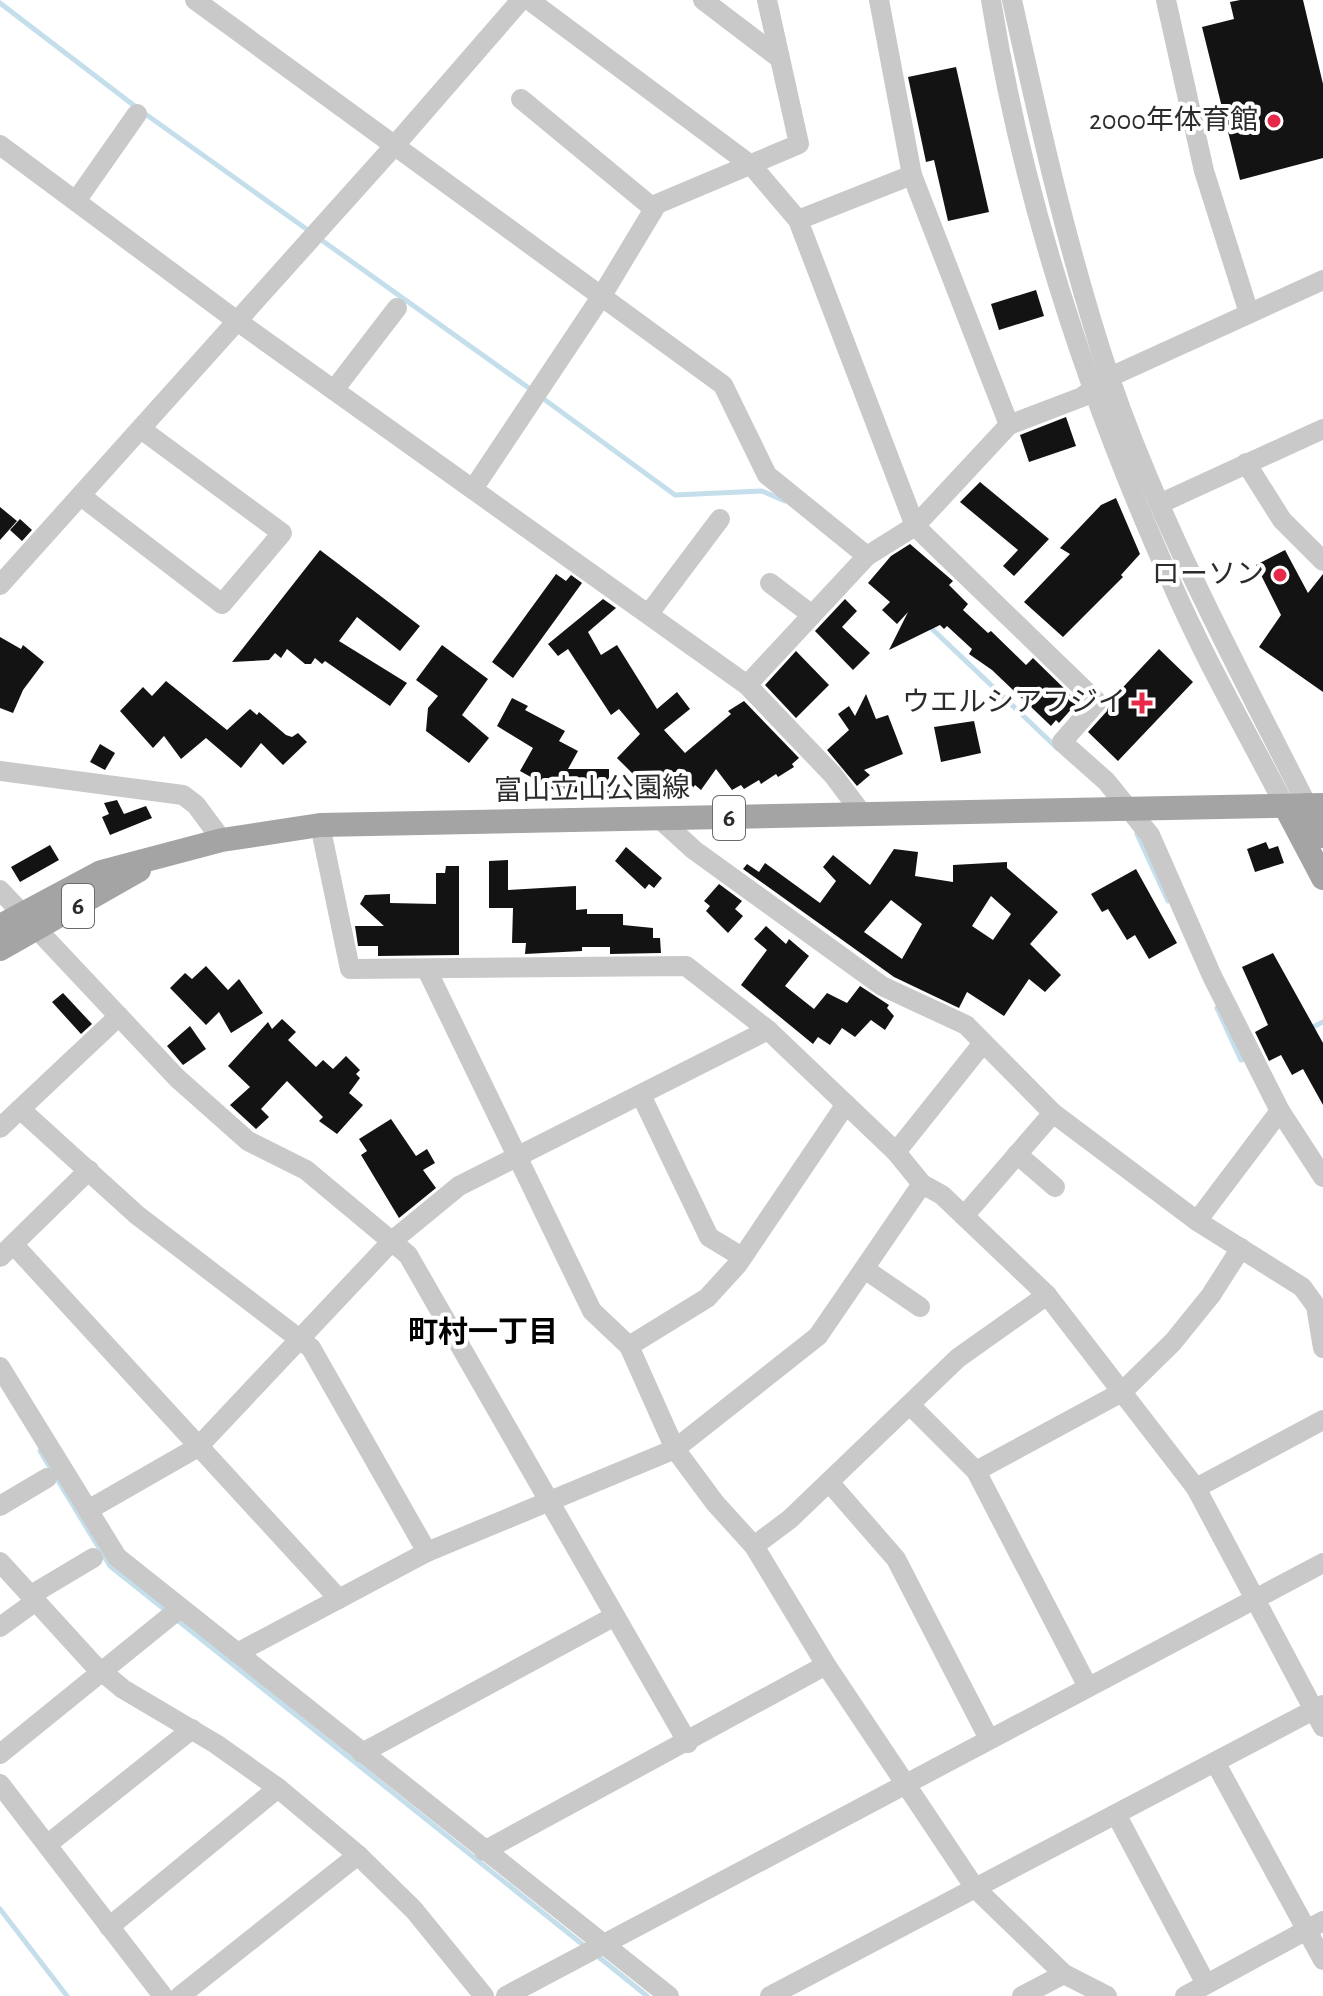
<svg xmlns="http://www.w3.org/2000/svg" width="1323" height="1996" viewBox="0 0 1323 1996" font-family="'Alegreya Sans','Noto Sans JP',sans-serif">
<rect width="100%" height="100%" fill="#fff"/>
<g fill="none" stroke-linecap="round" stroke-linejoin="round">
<g stroke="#c4dfeb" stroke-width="5">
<path d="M0 3 136 107"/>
<path d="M144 113 312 233"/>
<path d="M320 239 533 391"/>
<path d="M541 397 675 495 762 491 785 501"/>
<path d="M928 625 1057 748"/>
<path d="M1137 834 1168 901"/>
<path d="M1217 1008 1241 1060 1246 1058"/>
<path d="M1309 1029 1323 1022"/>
<path d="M40 1451 110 1566 169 1613"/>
<path d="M176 1619 587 1948"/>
<path d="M0 1909 67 1996"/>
<path d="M595 1954 647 1996"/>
</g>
</g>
<g fill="#131313" fill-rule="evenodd">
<path d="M1240 0H1303L1323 84V158L1240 180 1202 27 1234 19 1230 2Z"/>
<path d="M956 67 989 212 948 221 934 160 926 162 908 77Z"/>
<path d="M1036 290 1044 316 999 330 991 304Z"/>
<path d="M1066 417 1076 446 1029 462 1020 435Z"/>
<path d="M980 482 1049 539 1014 576 1003 566 1018 550 960 502Z"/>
<path d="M1116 498 1140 554 1121 575 1123 577 1063 637 1024 602 1070 554 1060 548 1101 505Z"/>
<path d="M0 507 17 521 0 540Z"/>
<path d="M20 519 32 530 22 541 10 530Z"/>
<path d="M910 544 953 581 949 585 968 604 963 610 988 633 991 631 1026 665 1033 658 1074 698 1071 700 1076 704 1059 723 1056 720 1051 726 992 670 969 654 972 649 947 626 944 629 940 625 889 650 908 612 897 624 882 610 890 602 868 583 891 556Z"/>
<path d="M320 550 420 626 400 651 357 617 339 641 407 683 390 706 325 661 322 664 315 658 311 664H305L287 649 281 658 275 653 269 660 232 662Z"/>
<path d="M1285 550 1308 593 1323 574V692L1259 647 1281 615 1256 565Z"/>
<path d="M556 574 566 581 571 575 582 583 513 678 492 662Z"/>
<path d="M603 599 616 608 588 632 601 655 617 645 657 709 677 692 690 709 664 730 685 753 731 714 728 711 744 701 799 758 792 764 794 767 778 777 776 774 761 784 759 780 744 789 741 785 732 790 716 769 701 790 695 785 692 789 674 778 659 794 655 790 652 793 617 758 640 734 619 709 611 715 568 649 558 656 548 644Z"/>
<path d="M845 599 857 611 842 627 870 653 853 670 815 631Z"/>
<path d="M0 637 21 649 23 645 44 662 23 690 13 713 0 708Z"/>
<path d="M442 645 488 679 462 715 489 738 469 763 426 731 428 708 438 696 416 680Z"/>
<path d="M1159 649 1193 682 1118 761 1088 732 1107 711 1110 701Z"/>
<path d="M796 651 829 685 796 718 765 685Z"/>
<path d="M166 681 227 730 250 709 257 715 259 712 286 735 292 737 298 733 307 742 283 765 261 743 241 768 206 738 181 759 164 736 153 748 120 711 143 687 152 696Z"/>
<path d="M866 694 876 719 888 715 903 754 864 770 870 775 857 786 827 750 849 730 838 714 849 706 855 716Z"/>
<path d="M512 698 528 706 525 710 565 731 559 741 578 751 568 769H609V793L558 792 520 771 533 748 497 726Z"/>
<path d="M974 721 981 753 941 762 934 727Z"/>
<path d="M100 744 115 753 105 770 90 762Z"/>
<path d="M117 800 124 814 146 806 152 818 110 835 102 817 109 814 104 803Z"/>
<path d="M1266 842 1269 849 1278 846 1284 863 1255 872 1247 849Z"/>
<path d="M50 845 59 860 20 882 11 867Z"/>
<path d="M626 847 662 878 654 888 649 884 645 889 615 861Z"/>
<path d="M894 849 918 852 915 876 953 882V865L1007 862V868L1058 912 1030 944 1061 975 1045 992 1029 979 1004 1016 967 992 959 1008 894 977 743 869 747 864 759 872 765 863 820 903 836 881 823 867 833 855 870 885ZM991 896 1011 914 993 940 972 926ZM891 900 922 924 902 959 864 932Z"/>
<path d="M508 860V890L576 886V910L587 909V914H623V925L653 928V938H660L661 953 610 954V947H582V951L525 954 526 943H512L513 908H489V861Z"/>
<path d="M446 866H459V955L378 956V946H358L355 926H384L360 904 365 895 390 894V903L436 904V873H445Z"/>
<path d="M1136 869 1177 943 1149 959 1135 935 1127 940 1108 909 1102 912 1091 894Z"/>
<path d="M719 884 742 901 735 909 743 916 728 933 706 911 710 906 704 901Z"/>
<path d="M766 926 786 944 789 939 809 956 785 986 814 1009 827 993 847 1003 860 986 889 1005 887 1008 894 1016 885 1030 871 1020 855 1037 842 1028 830 1045 818 1037 813 1044 741 985 767 950 754 939Z"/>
<path d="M1273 953 1323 1043V1105L1303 1069 1292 1075 1281 1055 1269 1061 1255 1032 1268 1025 1242 967Z"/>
<path d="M206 966 228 990 239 979 263 1013 231 1033 219 1012 206 1025 170 988 185 973 192 979Z"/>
<path d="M63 993 92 1024 81 1034 52 1002Z"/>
<path d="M282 1019 296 1032 288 1040 316 1067 323 1060 333 1069 346 1056 360 1070 356 1074 360 1078 349 1093 363 1105 337 1134 319 1121 323 1117 287 1081 261 1109 269 1117 256 1129 230 1105 250 1087 228 1066 268 1022 272 1029Z"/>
<path d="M190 1026 206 1049 183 1065 167 1046Z"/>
<path d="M391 1119 416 1156 427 1149 435 1163 423 1170 436 1188 399 1218 361 1155 367 1151 359 1139Z"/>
</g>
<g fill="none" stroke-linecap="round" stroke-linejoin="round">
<g stroke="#c9c9c9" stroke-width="20">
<path d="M195 0 723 385 767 475 867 556"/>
<path d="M529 0 752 166 798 220 915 526 1097 702 1062 742 1106 781 1150 835 1212 976 1280 1111 1323 1177"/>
<path d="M703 0 778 57"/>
<path d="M879 0 912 175 1009 425"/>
<path d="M991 0C1023 200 1089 399 1172 584 1205 660 1247 732 1285 806"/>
<path d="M1012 0C1040 127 1068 252 1109 376 1160 525 1236 664 1307 805"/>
<path d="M1166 0 1204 171 1249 313"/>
<path d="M521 99 653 208"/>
<path d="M0 145 237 321 747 685 833 775 863 815"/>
<path d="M76 201 137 114"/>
<path d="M798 220 912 175"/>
<path d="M334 390 397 308"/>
<path d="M1246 463 1282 520 1323 561"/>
<path d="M473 489 601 297 657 204 799 144 767 0"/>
<path d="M81 496 222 604 282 533 141 429"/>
<path d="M1159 504 1323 429"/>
<path d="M770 583 812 615"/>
<path d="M0 585 396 144 521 0"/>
<path d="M650 612 720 519"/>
<path d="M747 685 867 556 915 526 1009 425 1082 397 1110 377 1323 280"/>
<path d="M0 771 183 795 196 805 222 840"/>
<path d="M661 820 694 850 882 986 966 1025 1053 1113 1197 1221 1302 1287 1316 1306 1323 1348"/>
<path d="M320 825 350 969 686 966 768 1030 896 1152 922 1184 942 1195 1047 1295 1196 1488 1323 1727"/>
<path d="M0 890 177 1078 248 1141 306 1170 408 1255 688 1743"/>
<path d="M427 970 592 1311 629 1346 675 1449 715 1503 754 1546 826 1665 975 1888 1064 1974 1107 1996"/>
<path d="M641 1095 709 1237 742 1257"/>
<path d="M20 1109 137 1215 311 1348 427 1552"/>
<path d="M0 1128 119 1016"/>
<path d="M896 1152 983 1043"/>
<path d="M1017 1154 1055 1187"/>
<path d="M964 1216 1053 1113"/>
<path d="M1197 1221 1280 1111"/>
<path d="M14 1245 339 1599"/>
<path d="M0 1257 89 1170"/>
<path d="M866 1270 920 1307"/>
<path d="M629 1346 707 1298 738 1264 846 1104"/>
<path d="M0 1367 117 1557 669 1996"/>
<path d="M910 1405 976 1471 1088 1687"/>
<path d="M976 1471 1122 1392 1173 1342 1211 1295 1241 1248"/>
<path d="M829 1482 896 1559 989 1739"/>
<path d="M1196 1488 1323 1420"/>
<path d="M0 1506 47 1478"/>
<path d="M88 1510 198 1447 392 1241 459 1186 768 1030"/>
<path d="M754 1546 790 1519 958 1358 1047 1295"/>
<path d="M0 1562 94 1665 123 1689 216 1744 278 1788 358 1855 414 1910 484 1996"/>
<path d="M31 1595 93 1558"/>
<path d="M0 1627 36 1601"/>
<path d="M237 1653 427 1552 675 1449 818 1336 922 1184"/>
<path d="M362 1753 615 1616"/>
<path d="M0 1754 179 1609"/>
<path d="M1215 1762 1323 1960"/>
<path d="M0 1784 163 1996"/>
<path d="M1116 1814 1206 1984"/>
<path d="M48 1844 192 1729"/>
<path d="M484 1851 826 1665"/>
<path d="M109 1927 278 1788"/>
<path d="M180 1996 358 1855"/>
<path d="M506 1996 1323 1563"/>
<path d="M770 1996 1323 1705"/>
<path d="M1022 1996 1064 1974"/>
<path d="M1185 1996 1323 1921"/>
</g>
<g stroke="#a4a4a4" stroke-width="24">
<path d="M1307 805 1323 836"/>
<path d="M1285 806 1323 878"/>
<path d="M0 926 101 872 222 840 320 825 1323 805"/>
<path d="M0 949 139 870"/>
</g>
</g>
<g fill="#e72a49" stroke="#fff" stroke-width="3">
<circle cx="1274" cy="121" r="8"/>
<circle cx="1280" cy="575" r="8"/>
<path d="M1138 691h8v8h8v8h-8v8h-8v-8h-8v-8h8z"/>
</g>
<g text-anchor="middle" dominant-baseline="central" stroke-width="8" stroke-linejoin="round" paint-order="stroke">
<g fill="#fff" stroke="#6b6b6b" stroke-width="2">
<rect x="713" y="796" width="32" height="44" rx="6"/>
<rect x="62" y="884" width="32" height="44" rx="6"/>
</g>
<g font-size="26" font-weight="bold" fill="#2c2c2c">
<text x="729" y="818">6</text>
<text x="78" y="906">6</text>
</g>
<g font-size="28" fill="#2c2c2c" stroke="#fff" text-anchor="end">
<text x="1258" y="121">2000年体育館</text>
<text x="1264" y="575">ローソン</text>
<text x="1126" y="703">ウエルシアフジイ</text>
</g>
<g font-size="28" fill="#2c2c2c" stroke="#fff">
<text transform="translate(592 790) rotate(-1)">富山立山公園線</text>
</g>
<g font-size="30" font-weight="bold" fill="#000" stroke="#fff">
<text x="483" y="1333">町村一丁目</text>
</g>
</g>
</svg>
